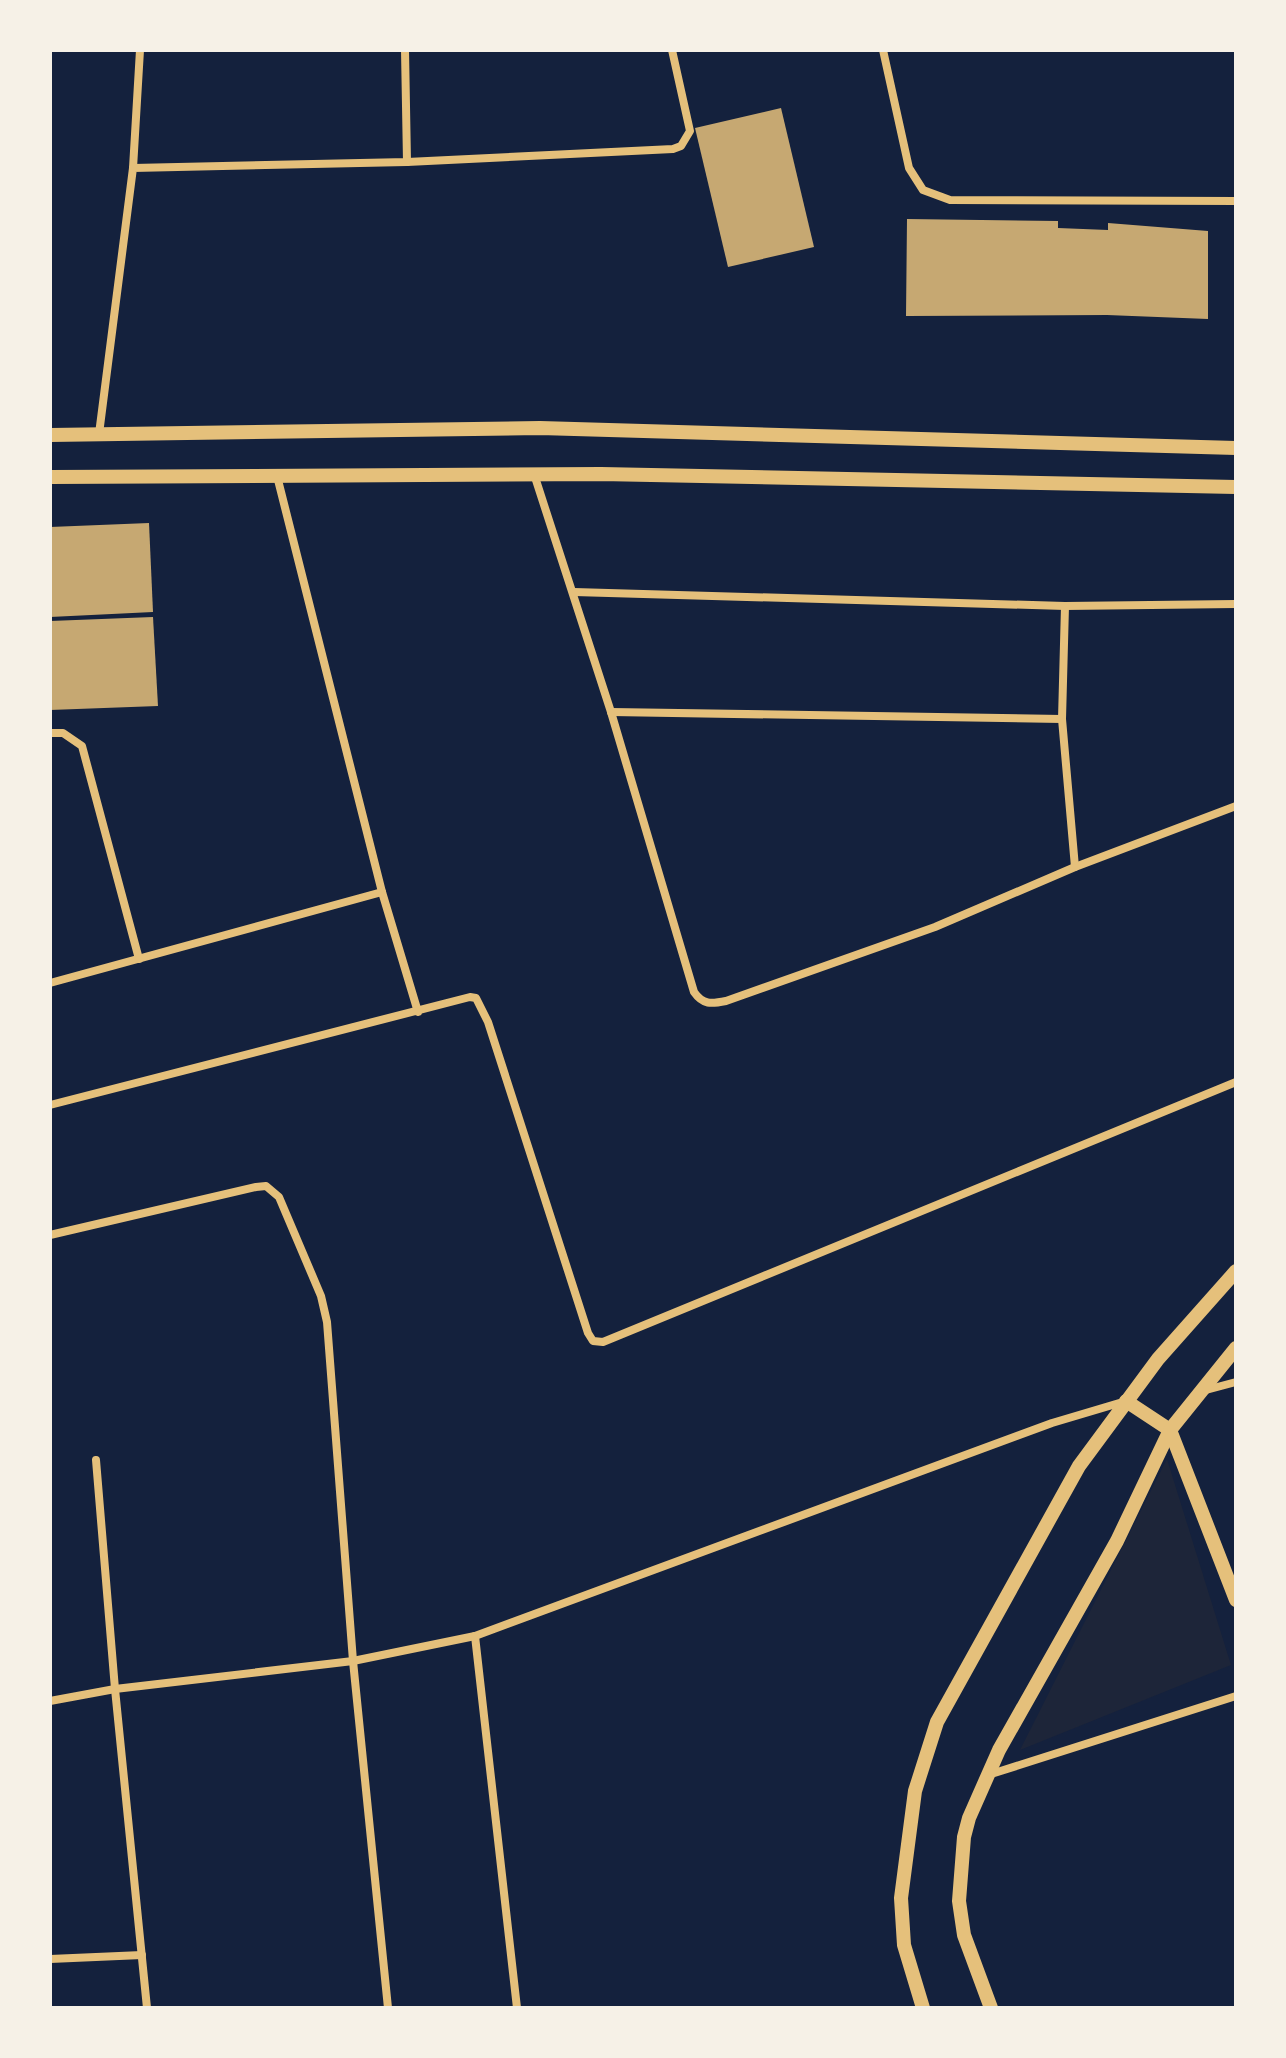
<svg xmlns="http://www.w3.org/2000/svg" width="1286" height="2058" viewBox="0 0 1286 2058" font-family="Lato,sans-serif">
<rect width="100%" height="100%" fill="#14213d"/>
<path fill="#1d2539" d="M1167 1459 1231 1665 1020 1750Z"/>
<g fill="#c6a872">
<path d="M781 108 814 247 728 267 695 128Z"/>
<path d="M907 219 1058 221V228L1108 230V223L1208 231V319L1107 315 906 316Z"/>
<path d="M149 523 153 612 50 617V527Z"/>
<path d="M153 617 158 706 50 710V621Z"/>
</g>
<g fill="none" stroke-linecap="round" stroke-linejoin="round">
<g stroke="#e5c07b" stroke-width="8">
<path d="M405 50 407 162"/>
<path d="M883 50 909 168 923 190 950 200 1236 201"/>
<path d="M133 168 140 50"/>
<path d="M99 434 133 168 407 162 673 149 681 146 690 131 672 50"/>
<path d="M534 474 611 712 694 992C703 1005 711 1004 726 1001L935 927 1075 867 1236 806"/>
<path d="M277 476 382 892 418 1012"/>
<path d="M574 592 1065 606 1236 604"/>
<path d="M1065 606 1062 719 1075 867"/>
<path d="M611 712 1062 719"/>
<path d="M50 733H63L82 746 139 959"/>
<path d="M50 983 382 892"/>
<path d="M50 1105 470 997 476 998 488 1022 588 1333 593 1341 603 1342 1236 1082"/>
<path d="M50 1235 256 1187 266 1186 279 1197 321 1296 327 1322 353 1661 388 2008"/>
<path d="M1206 1390 1236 1382"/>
<path d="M96 1460 115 1689 147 2008"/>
<path d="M475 1636 517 2008"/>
<path d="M50 1701 115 1689 353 1661 475 1636 1052 1423 1126 1401"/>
<path d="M988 1775 1236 1696"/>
<path d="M50 1959 142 1955"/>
</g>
<g stroke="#e5c07b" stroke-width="14">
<path d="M50 435 540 428 1236 448"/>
<path d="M50 477 601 474 1236 487"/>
<path d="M1126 1401 1170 1430 1236 1600"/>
<path d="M923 2008 904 1945 901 1898 915 1791 937 1722 1079 1466 1158 1359 1236 1271"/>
<path d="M991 2008 964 1935 959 1901 964 1837 969 1818 999 1750 1117 1541 1170 1430 1236 1348"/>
</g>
</g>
<rect width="1286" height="2058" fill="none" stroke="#f6f1e7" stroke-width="104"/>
</svg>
